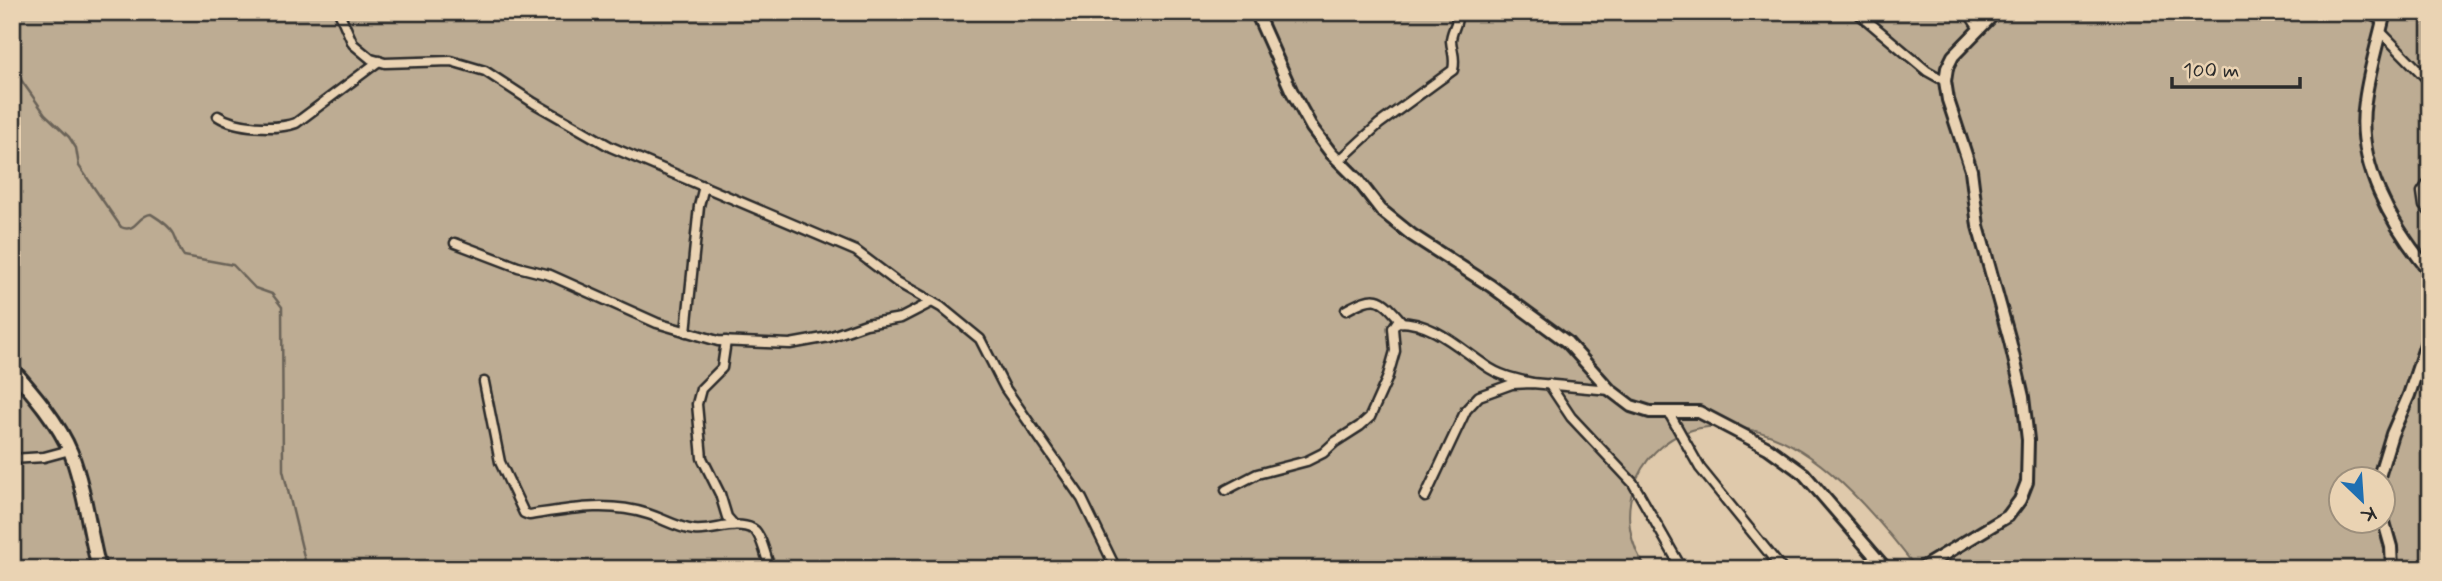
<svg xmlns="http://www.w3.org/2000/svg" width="2442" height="581" viewBox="0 0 2442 581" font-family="Mynerve,sans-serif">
<rect width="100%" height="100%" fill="#dfc9ab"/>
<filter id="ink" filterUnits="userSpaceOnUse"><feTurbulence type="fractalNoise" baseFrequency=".0143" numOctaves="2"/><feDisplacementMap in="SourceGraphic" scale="14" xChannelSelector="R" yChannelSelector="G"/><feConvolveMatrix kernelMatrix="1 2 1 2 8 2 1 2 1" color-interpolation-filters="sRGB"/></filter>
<g filter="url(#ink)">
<path fill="#bdac93" stroke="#746c5f" stroke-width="2" fill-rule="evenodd" d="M12 12H2430V569H1917C1881 522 1828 457 1772 436 1747 427 1718 423 1692 430 1633 447 1610 520 1647 569H12ZM2340 480H2382V522H2340Z"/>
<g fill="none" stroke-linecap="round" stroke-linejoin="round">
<path stroke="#6b6358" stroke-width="2.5" d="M12 67 45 114 69 137 76 148 79 166 121 227C135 234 138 215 151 214 159 219 169 225 174 234 178 242 178 249 184 256L233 265 255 288 272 294 282 307 283 470 307 569"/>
<defs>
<g id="minor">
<path d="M339 12 353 44 371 59 385 63 451 61 485 71 534 103 611 147 856 251 897 282 941 307 980 339 1005 388 1082 499 1116 569"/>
<path d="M1857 12 1927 71 1945 81"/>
<path d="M1968 12 1979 29"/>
<path d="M2365 12 2383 21"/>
<path d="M2381 32 2430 82"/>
<path d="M218 116C236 128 276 130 296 123L379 61"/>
<path d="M1339 161 1379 124 1453 70C1456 58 1452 52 1451 41 1451 30 1459 24 1457 12"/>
<path d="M2430 180 2422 192 2424 206 2430 212"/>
<path d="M455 243 518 267 550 275 657 323 718 341 790 344 829 337 866 324 901 318 932 302"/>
<path d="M1346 310C1376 294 1379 295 1402 322"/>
<path d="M686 332 699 206 704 186"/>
<path d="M726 341 722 368 701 389 697 404 702 458 720 494 727 517 734 525"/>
<path d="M484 382 500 462 524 513 529 515C569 509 608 501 648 514 664 519 677 528 694 530 714 532 734 520 753 529 761 533 767 560 770 569"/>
<path d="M1549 384 1571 417 1633 483 1682 569"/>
<path d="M1669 413 1700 468 1782 569"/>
<path d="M12 459 44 457 70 450"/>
<path d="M1226 490 1257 474 1307 461 1323 453 1335 442 1360 426 1370 417 1387 379 1395 351 1393 328 1397 322C1432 321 1459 348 1486 366 1500 376 1516 379 1532 383"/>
<path d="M1425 497 1466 410 1479 396 1512 384 1532 383 1610 390"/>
<path d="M12 549 16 569"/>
</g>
<g id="tertiary">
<path d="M1256 12 1291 90 1312 128 1331 153 1357 179 1381 210 1412 235 1491 286 1567 342 1610 390 1631 406 1650 412H1699L1768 448 1804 474 1886 569"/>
<path d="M2385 12C2378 42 2369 71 2365 101 2355 163 2392 226 2430 272"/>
<path d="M2378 480 2392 434 2409 395 2430 332"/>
<path d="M2382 515 2391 547 2392 569"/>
<path d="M1920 569 2008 516 2020 500 2027 482 2028 440 2023 397 2010 341 1978 226 1971 170 1948 100 1945 81 1947 68 1953 56 1990 18 1991 12"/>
</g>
<path id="secondary" d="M12 369C33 393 59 423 71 453 85 490 89 530 99 569"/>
</defs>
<use href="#minor" stroke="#2b2b2b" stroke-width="13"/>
<use href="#tertiary" stroke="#2b2b2b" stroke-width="16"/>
<use href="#secondary" stroke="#2b2b2b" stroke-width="18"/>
<use href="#minor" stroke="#ead3b3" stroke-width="8"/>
<use href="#tertiary" stroke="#ead3b3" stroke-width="10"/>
<use href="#secondary" stroke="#ead3b3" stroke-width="12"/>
</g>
</g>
<rect width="2442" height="581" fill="none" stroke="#ead3b3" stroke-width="42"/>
<rect x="21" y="21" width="2400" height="539" fill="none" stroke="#2b2b2b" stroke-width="2.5" filter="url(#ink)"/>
<g transform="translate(2362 500) rotate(155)"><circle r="33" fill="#ead3b3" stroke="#9e907d" stroke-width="2"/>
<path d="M0-5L12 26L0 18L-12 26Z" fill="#1f6fb2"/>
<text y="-10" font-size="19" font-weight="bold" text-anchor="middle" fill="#2b2b2b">K</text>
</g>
<path d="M2172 77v10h128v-10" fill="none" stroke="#2b2b2b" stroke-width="3.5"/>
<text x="2183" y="77" font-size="21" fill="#2b2b2b" stroke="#ead3b3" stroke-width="5" paint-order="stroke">100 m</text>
</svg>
